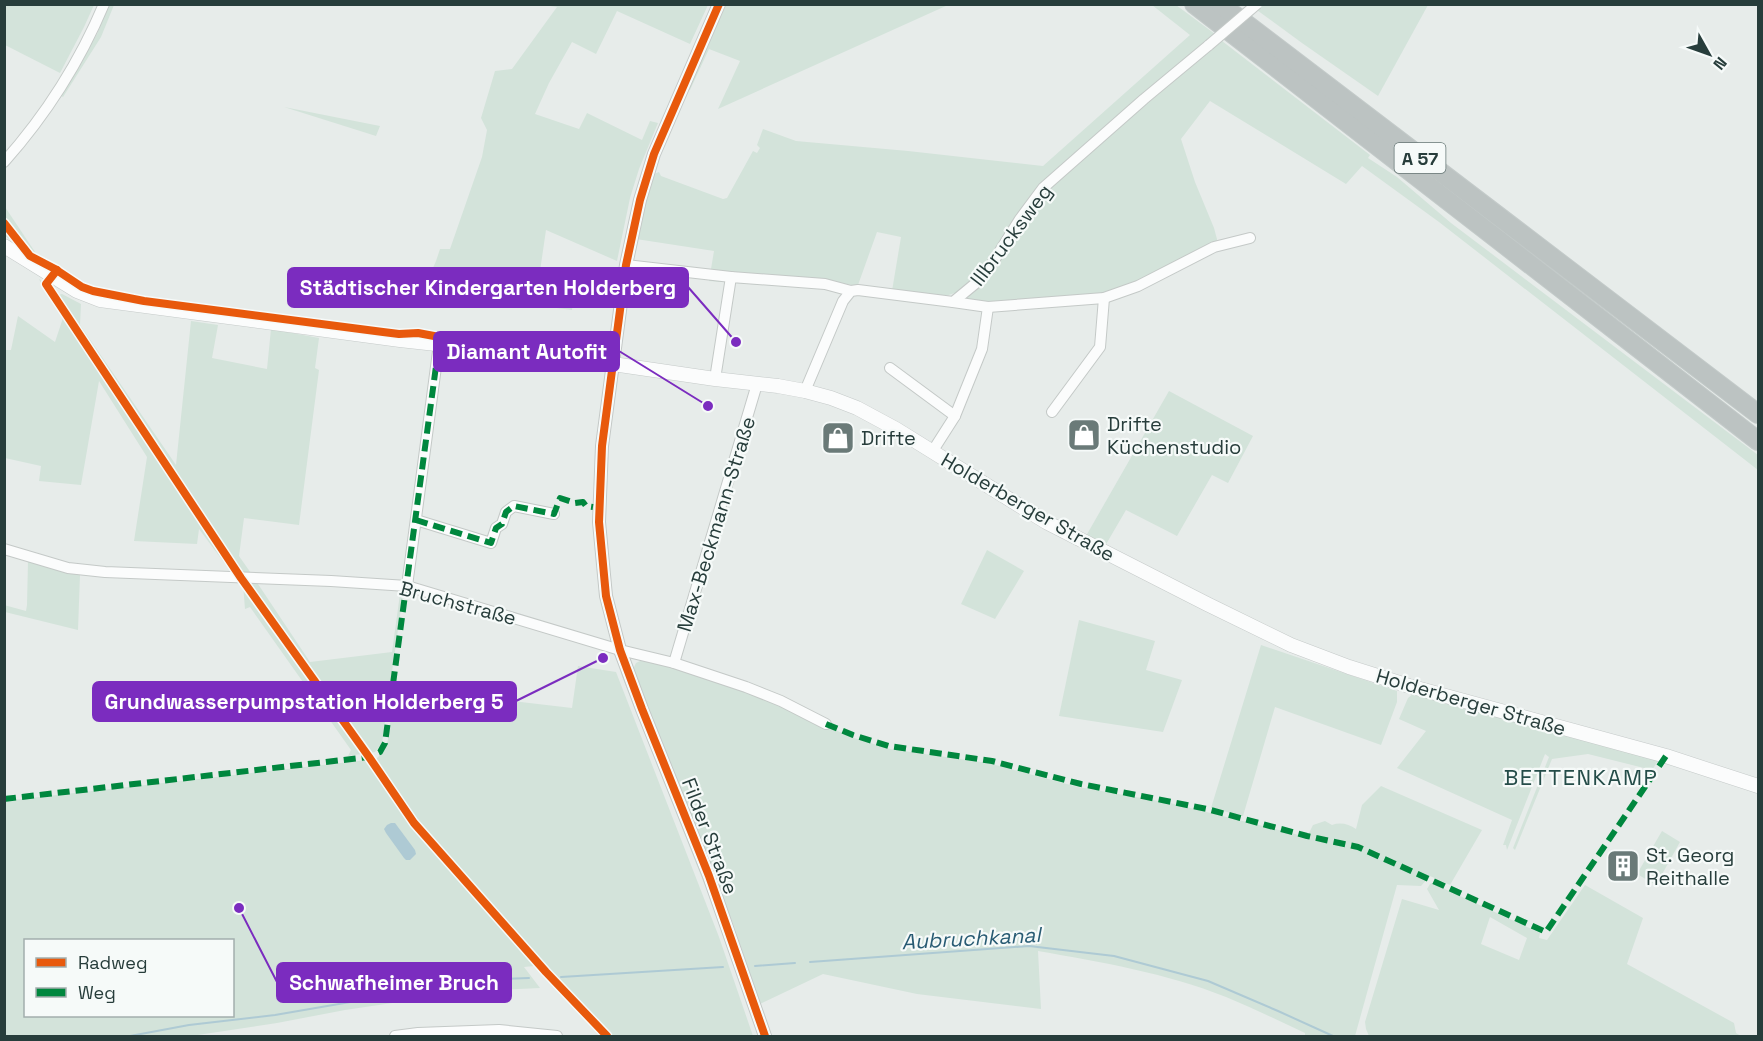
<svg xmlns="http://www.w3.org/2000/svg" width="1763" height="1041" viewBox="0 0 1763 1041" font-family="'Space Grotesk',sans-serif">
<rect width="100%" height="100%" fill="#e7ecea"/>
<g fill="#d3e3da" fill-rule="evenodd">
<path d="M4 5 5 4 94 5 84 27 60 73 5 45Z"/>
<path d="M109 5H114L101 37 63 97 59 95 97 34Z"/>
<path d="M543 5H708L690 44 617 11 596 54 572 42 549 83 535 114 579 129 587 113 642 140 650 121 658 123 639 169 630 198 617 261 546 230 539 278 575 285 572 310 423 291 436 261 440 249H450L482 157 487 130 481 118 495 71 512 69 557 7Z"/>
<path d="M725 5H948L718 109 740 61 709 49 690 90 687 89Z"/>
<path d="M1152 5H1176L1215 34 1050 176 990 261 963 290 946 296 892 291 901 237 877 232 858 285 856 286 847 284 810 281 808 288 709 281 714 251 636 239 643 202 654 174 659 172 661 176 723 199 727 198 753 151 757 153 760 148 757 145 763 129 796 141 908 151 1043 166 1190 35Z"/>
<path d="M1250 5H1428L1378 96 1302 43Z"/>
<path d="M1222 41 1370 155 1368 158 1397 177 1451 223 1758 455V470L1439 222 1362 166 1346 184 1210 101 1181 139 1195 182 1214 228 1218 243 1137 283 1103 295 985 303 966 299 989 274 1028 212 1055 181Z"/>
<path d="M284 107 380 126 376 136Z"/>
<path d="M4 207H5L39 258 5 236Z"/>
<path d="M39 279 45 283 43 286 52 297 55 296 50 289 51 287 58 295 62 294 81 304 80 325 176 465 191 321 218 325 212 358 267 369 271 329 319 338 315 368 319 370 299 525 244 518 239 556 253 576 232 573 199 529 197 544 134 541 147 457 99 381 81 485 39 481 41 466 5 458 4 350H11L18 316 55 342 63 318 42 285Z"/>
<path d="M1169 391 1253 436 1228 483 1212 475 1177 536 1126 510 1105 546 1086 536Z"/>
<path d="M987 550 1024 571 995 619 961 604Z"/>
<path d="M28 561 69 573 80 575 78 630 5 612 4 605 26 611 27 605Z"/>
<path d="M243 584H258L310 662 392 652 400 594H403L382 743 375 752 348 756 351 750 250 607 245 609Z"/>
<path d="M1079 620 1155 641 1146 670 1182 680 1163 732 1059 716Z"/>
<path d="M1261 645 1397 691V702L1381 745 1275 707 1243 816 1211 808Z"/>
<path d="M642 660H647L738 688 854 738 890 749 988 763 1078 787 1170 803 1307 837 1313 825 1325 821 1332 825C1340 822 1349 824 1356 829L1362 805 1381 786 1482 830 1450 885 1430 876 1421 886 1397 885 1355 1036H1305V1033C1279 1021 1253 1008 1226 997 1166 973 1101 962 1038 951L1041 1009 917 994 823 974 760 1004 734 926 633 669 636 663Z"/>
<path d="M619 664 716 909 730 949 728 950 713 906 622 676Z"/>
<path d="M578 666 616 672 719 937 753 1036H601L564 995 534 966 524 967 540 988 477 991 426 998 345 1010 277 1023 191 1036H5L4 801 376 759 385 750 388 739 395 687 572 708ZM26 940H232V1016H26Z"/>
<path d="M1414 693 1654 758 1658 761 1652 770 1588 754 1552 759 1515 850 1513 848 1549 757 1545 754 1507 850 1506 845H1503L1512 820 1397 768 1426 731 1399 719 1408 698Z"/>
<path d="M1662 831 1680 842 1656 885 1637 874Z"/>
<path d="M1432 883 1540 933 1539 938 1547 940 1585 885 1643 918 1627 964 1734 1023 1736 1033 1741 1036H1369L1366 1029 1365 1022 1402 899 1439 910 1427 889 1430 884ZM1490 917 1527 938 1519 960 1481 944Z"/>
</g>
<path fill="#aecad4" d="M391 823H395L415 850 416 854 410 860H406L404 858 386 833 384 829 387 825Z"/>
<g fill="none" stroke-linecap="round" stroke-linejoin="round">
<g stroke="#aecad4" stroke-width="2">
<path d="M810 962 1029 946 1114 956 1208 981 1278 1011 1333 1036"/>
<path d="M755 966 795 963"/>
<path d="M561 977 723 967"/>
<path d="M130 1036 189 1025 275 1015 478 980 529 978"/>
</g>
<defs>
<g id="minor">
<path d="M4 162C45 116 80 61 104 4"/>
<path d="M626 265 731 277"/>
<path d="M953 302 988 307 1104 298 1138 286 1214 247 1250 238"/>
<path d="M890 368 955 416"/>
<path d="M715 379 731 277 825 284 851 291"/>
<path d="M805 391 843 301 851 291 858 290 953 302 976 283 988 270 1020 219 1043 188 1144 99 1209 45"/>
<path d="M1052 412 1100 347 1104 298"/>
<path d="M932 452 955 416 982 349 988 307"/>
<path d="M416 520 491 543 496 528 502 524 506 512 514 506 554 514"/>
<path d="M4 549 68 568 105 572 331 581 407 586 620 650 674 663 746 687 781 701 826 724"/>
<path d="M407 586 439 344"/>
<path d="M674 663 757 384"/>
<path d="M395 1036 418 1033 499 1030 557 1036"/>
</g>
<path id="tertiary" d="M719 4 654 154 640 200 626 265 602 446 599 522 606 596 620 650 642 709 709 876 765 1036"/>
<path id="secondary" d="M4 246 77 291 100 300 400 340 606 363 715 379 778 386 805 391 831 398 857 408 896 429 1046 522 1207 604 1291 645 1349 667 1409 686 1666 756 1758 786"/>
<g id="motorway">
<path d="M1194 4 1758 441"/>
<path d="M1220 4 1758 414"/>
</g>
</defs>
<use href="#minor" stroke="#c4c9c7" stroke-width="12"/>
<use href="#tertiary" stroke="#c4c9c7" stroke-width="14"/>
<use href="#secondary" stroke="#c5cac9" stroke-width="15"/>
<use href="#motorway" stroke="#c3cac9" stroke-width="20"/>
<use href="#minor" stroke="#fbfcfc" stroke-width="10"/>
<use href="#tertiary" stroke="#fbfcfc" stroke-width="12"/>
<use href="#secondary" stroke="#fbfcfc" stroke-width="14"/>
<use href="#motorway" stroke="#bcc3c2" stroke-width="18"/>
<defs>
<path id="minor-bridge" d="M1209 45 1257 4"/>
</defs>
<use href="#minor-bridge" stroke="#c4c9c7" stroke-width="12" stroke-linecap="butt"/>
<use href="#minor-bridge" stroke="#fbfcfc" stroke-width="10"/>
<g stroke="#00873e" stroke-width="6" stroke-dasharray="12 6" stroke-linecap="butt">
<path d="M416 520 491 543 496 528 502 524 506 512 514 506 554 514 560 498 575 503 583 502 586 506 593 507"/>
<path d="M826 724 853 735 889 746 992 761 1081 784 1207 809 1307 836 1358 847 1546 932 1666 756"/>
<path d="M4 799 369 757 380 752 385 743 439 344"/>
</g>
<defs>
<g id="cycleway">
<path d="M719 4 654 154 640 200 626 265 602 446 599 522 606 596 620 650 642 709 709 876 765 1036"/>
<path d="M4 223 30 256 55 269 82 287 93 291 144 301 383 332 399 334 418 333 450 339 501 345 525 343 584 355 607 357"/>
<path d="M57 270 46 284 241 578 369 757 414 823 546 972 607 1036"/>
</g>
</defs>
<use href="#cycleway" stroke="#f6faf9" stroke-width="11"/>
<use href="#cycleway" stroke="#e8590c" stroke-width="8"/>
</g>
<defs>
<symbol id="shop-square" viewBox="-11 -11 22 22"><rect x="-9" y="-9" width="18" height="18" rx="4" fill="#6a7a78" stroke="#f6faf9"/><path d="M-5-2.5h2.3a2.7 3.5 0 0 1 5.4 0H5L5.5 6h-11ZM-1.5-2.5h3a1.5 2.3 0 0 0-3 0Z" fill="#fff"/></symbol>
<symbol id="building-square" viewBox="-11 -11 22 22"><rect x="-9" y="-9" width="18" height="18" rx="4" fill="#6a7a78" stroke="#f6faf9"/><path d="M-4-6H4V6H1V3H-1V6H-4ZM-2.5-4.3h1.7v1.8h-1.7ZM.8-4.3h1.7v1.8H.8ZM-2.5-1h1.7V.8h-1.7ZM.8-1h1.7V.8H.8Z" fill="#fff"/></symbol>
</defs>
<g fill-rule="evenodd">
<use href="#shop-square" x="1065" y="416" width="38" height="38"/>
<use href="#shop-square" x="819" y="419" width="38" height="38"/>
<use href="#building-square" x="1604" y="847" width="38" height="38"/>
</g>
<g text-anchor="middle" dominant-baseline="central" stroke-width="4.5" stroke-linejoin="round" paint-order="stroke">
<rect fill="#f6faf9" stroke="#657674" stroke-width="1.5" x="1394.5" y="143" width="51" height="30" rx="4.5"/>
<g font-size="18" font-weight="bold" fill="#273d3b">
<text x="1420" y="158">A 57</text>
</g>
<g font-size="20" fill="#273d3b" stroke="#f6faf9">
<text transform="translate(1011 235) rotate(-53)">Illbrucksweg</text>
<text transform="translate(1028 507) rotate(30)">Holderberger Straße</text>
<text transform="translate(716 524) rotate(-73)">Max-Beckmann-Straße</text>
<text transform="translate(458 603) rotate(15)">Bruchstraße</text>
<text transform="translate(1471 702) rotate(16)">Holderberger Straße</text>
<text transform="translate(710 836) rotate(69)">Filder Straße</text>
</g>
<g font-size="20" fill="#273d3b" stroke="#f6faf9" text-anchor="start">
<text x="1107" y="424">Drifte<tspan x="1107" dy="23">Küchenstudio</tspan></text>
<text x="861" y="438">Drifte</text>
<text x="1646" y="855">St. Georg<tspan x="1646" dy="23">Reithalle</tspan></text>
</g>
<g font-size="21" font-style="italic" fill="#285b73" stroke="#f6faf9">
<text transform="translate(971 938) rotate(-3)">Aubruchkanal</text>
</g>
<g font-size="22" letter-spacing="1.5" fill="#254d49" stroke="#f6faf9">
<text x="1581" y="777">BETTENKAMP</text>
</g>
</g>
<path fill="none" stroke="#7b2cbf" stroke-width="2" d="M736 342L688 287M708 406L619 351M603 658L516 701M239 908L277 982"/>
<g fill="#7b2cbf" stroke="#f6faf9" stroke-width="2">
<circle cx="736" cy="342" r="6"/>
<circle cx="708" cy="406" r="6"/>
<circle cx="603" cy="658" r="6"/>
<circle cx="239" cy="908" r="6"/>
</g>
<g fill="#7b2cbf" stroke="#7b2cbf" stroke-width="2">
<rect x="288" y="268" width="400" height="39" rx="6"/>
<rect x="434" y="332" width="185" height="39" rx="6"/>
<rect x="93" y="682" width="423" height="39" rx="6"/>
<rect x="277" y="963" width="234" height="39" rx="6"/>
</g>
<g font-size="21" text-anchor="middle" font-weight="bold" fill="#fff">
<text x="488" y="295">Städtischer Kindergarten Holderberg</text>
<text x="527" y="359">Diamant Autofit</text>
<text x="304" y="709">Grundwasserpumpstation Holderberg 5</text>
<text x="394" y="990">Schwafheimer Bruch</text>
</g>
<rect width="1763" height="1041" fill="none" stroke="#273d3b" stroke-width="12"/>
<rect x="24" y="939" width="210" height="78" fill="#f6faf9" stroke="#a3aead" stroke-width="1.5"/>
<rect x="36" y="958" width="30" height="9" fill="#e8590c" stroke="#a3aead" stroke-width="1.5"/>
<text x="78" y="969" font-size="18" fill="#273d3b">Radweg</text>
<rect x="36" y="988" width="30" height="9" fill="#00873e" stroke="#a3aead" stroke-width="1.5"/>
<text x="78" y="999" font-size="18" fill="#273d3b">Weg</text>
<g transform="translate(1709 54) rotate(130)" stroke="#f6faf9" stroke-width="4.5" paint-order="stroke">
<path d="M0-4.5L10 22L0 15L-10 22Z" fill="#273d3b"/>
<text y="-9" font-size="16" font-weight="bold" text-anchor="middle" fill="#273d3b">N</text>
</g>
</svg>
